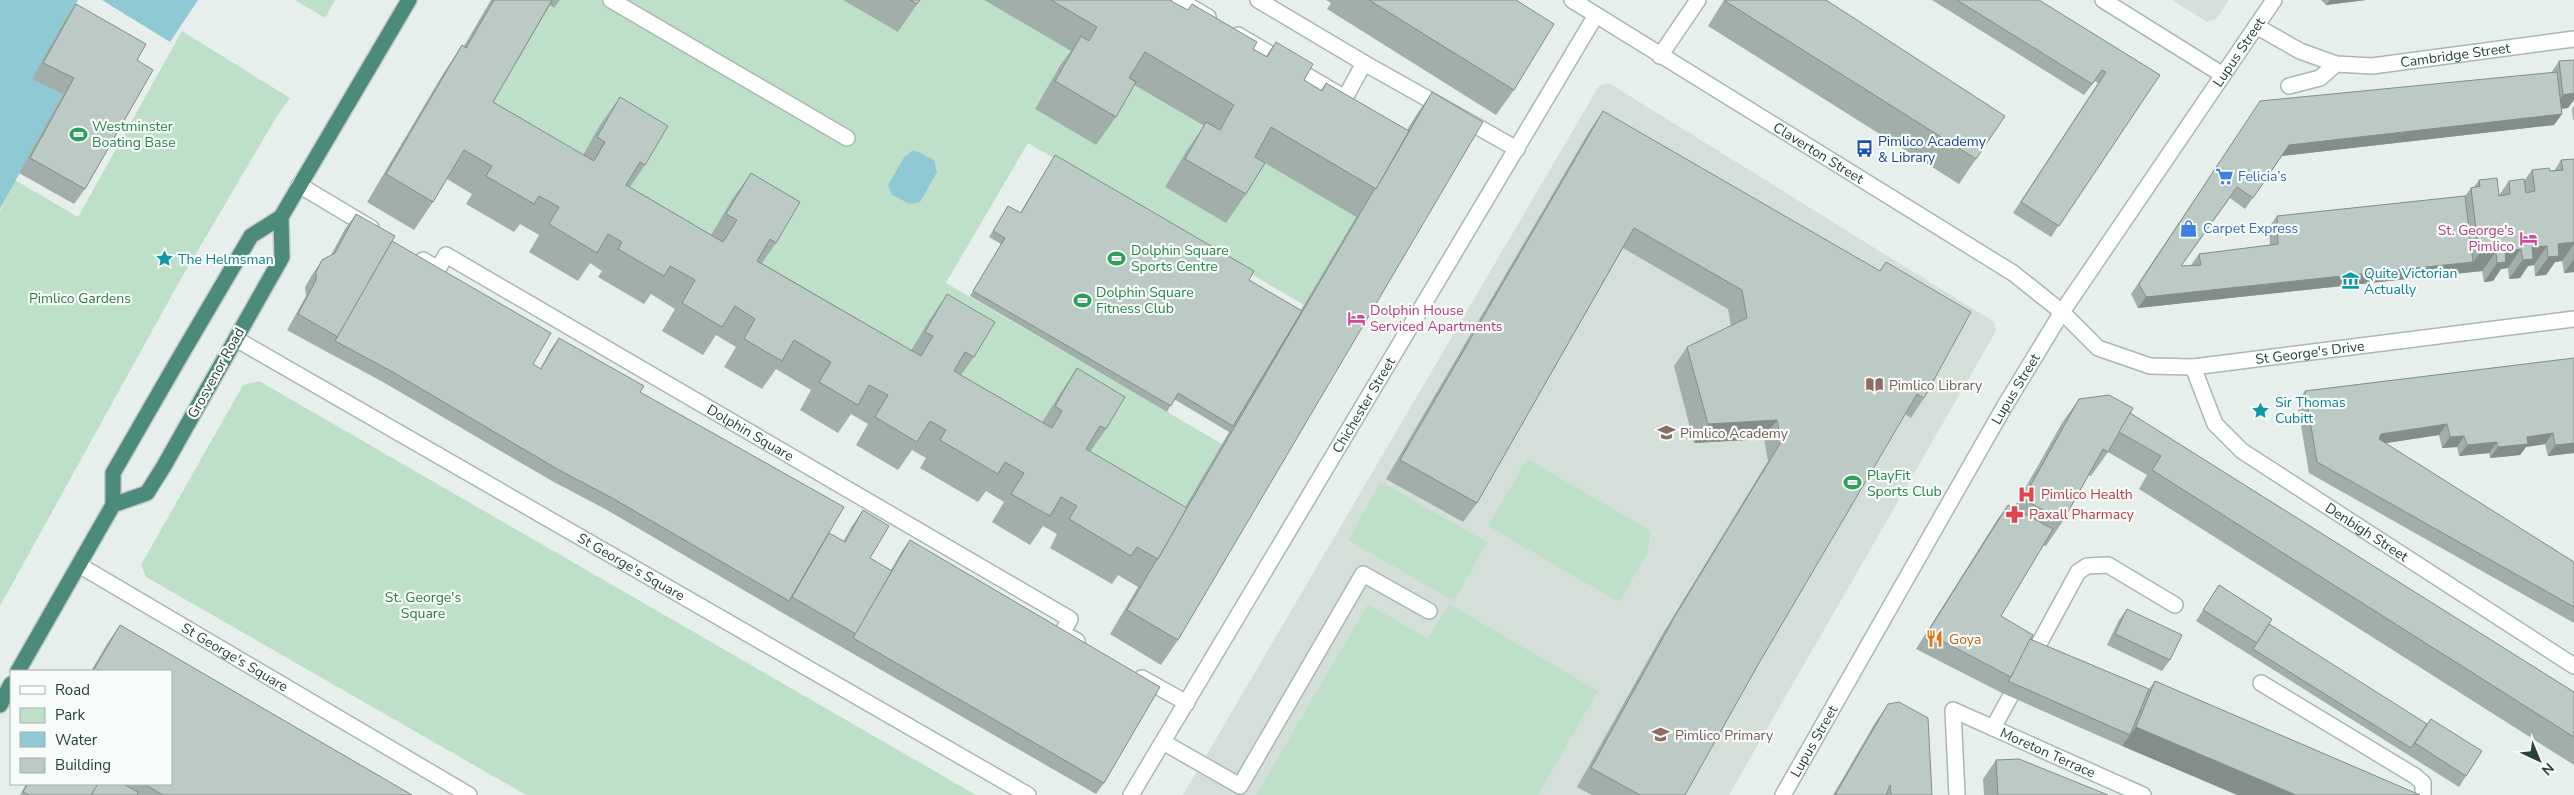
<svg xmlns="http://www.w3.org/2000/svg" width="2574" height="795" viewBox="0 0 2574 795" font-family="'Nunito Sans',sans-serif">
<rect width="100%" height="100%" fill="#e6efeb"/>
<g fill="#d4dfda">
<path d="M2172 0H2229L2216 19 2207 22Z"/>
<path d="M1609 83 1994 322 1996 331 1729 795H1183L1599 86Z"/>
</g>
<g fill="#bfe0c8">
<path d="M295 0H335L325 18Z"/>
<path d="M559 0H984L1078 55 1035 109 1096 145 1125 80 1215 133 1187 150 1166 187 1252 155 1356 217 1304 305 1028 143 946 283 1222 444 1167 537 1067 477 1058 397 1035 434 934 399 928 322 905 359 738 289 731 201 707 242 577 164 473 130 547 4Z"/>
<path d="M182 31 290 98 277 116 178 284 0 606V211L15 180 78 217Z"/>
<path d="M259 381 976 795H526L146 577 141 565 243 385Z"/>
<path d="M1527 459 1651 531 1647 554 1619 602 1488 526Z"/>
<path d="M1381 482 1487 542 1454 601 1348 540Z"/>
<path d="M1368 604 1428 639 1449 604 1598 691 1538 795H1256Z"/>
</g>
<g fill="#8ec9d4">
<path d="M0 0H78L47 55 63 94 0 209Z"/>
<path d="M102 0H198L170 42Z"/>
<path d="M914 150 934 160 937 172 920 202 910 204 892 195 888 185 905 156Z"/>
</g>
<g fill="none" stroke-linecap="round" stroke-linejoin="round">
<defs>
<g id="service">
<path d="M611 0 847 138"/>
<path d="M1258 0 1364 63"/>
<path d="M1163 742 1240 786 1363 574 1429 611"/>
</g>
<g id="minor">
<path d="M1179 0 1208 17"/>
<path d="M2103 0 2223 75"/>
<path id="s1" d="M2256 26 2300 51 2336 64 2372 66 2574 39"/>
<path d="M1238 35 1345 98 1364 63 1517 149"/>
<path d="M1660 56 1698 0"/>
<path d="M2289 86 2320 78 2336 64"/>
<path d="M299 185 371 228"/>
<path id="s2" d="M423 260 438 269 446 255 1070 619 1062 633 1077 641"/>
<path id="s3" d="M236 339 1028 795"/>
<path id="s4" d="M2193 367 2215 424 2242 451 2574 666"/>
<path id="s5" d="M79 565 469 795"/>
<path d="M2034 653 2078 572 2087 566 2108 565 2175 605"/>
<path d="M1142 678 1187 703"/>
<path d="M2261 683 2415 776 2423 783V795"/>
<path d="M1993 728 2010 697"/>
<path id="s6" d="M1131 795 1596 15"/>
<path id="s7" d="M1957 795 1953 710 2143 795"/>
</g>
<g id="tertiary">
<path id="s8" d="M1572 0 2013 273 2062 312 2098 348 2150 366 2193 367 2574 319"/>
<path id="s9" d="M1783 795 2003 409 2062 312 2274 0"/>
</g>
<g id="trunk">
<path d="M113 505 147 493 164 466 282 257 281 217"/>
<path d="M18 671 113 505V473L177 362 251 236 281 217 409 0"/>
<path d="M0 705 11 684"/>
</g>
</defs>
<use href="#service" stroke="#a8b8b2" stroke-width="18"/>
<use href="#minor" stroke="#a8b8b2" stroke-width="18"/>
<use href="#tertiary" stroke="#a8b8b2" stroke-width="18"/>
<use href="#trunk" stroke="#c2cac8" stroke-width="18"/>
<use href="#service" stroke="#fff" stroke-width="15"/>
<use href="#minor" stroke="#fff" stroke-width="15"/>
<use href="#tertiary" stroke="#fff" stroke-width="15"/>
<use href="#trunk" stroke="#4c8a7c" stroke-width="15"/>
</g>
<g fill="#a1aea9">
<path d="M491 0H560L554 8 550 5 493 102 583 155 600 125 620 97 645 165 630 187 711 235 731 201 751 173 776 243 762 263 911 350 928 322 947 294 974 357 961 375 1042 422 1058 397 1077 368 1106 429 1090 452 1185 507 1229 432 1174 399 1167 412 970 296 1001 244 989 237 1008 206 1020 213 1055 155 1249 280 1301 310 1356 217 1265 163 1246 194 1226 223 1165 187 1187 150 1204 126 1134 85 1116 117 1096 145 1035 109 1061 64 1071 51 984 0H1172L1171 1 1266 56 1276 42 1304 80 1321 90 1326 83 1407 130 1415 117 1432 92 1178 640 1161 665 1110 634 1138 587 1118 575 1112 584 1050 548 1057 534 1043 526 1030 545 992 522 1004 502 986 491 978 502 920 468 926 458 912 450 898 470 856 445 868 424 851 414 838 433 800 410 811 390 776 369 762 389 724 367 736 347 716 335 703 355 662 331 675 309 651 294 644 304 598 277 602 271 590 263 578 281 529 252 539 235 520 224 514 232 466 204 472 194 447 179 433 202 414 230 367 202 443 74 462 45 464 46Z"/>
<path d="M843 0H920L898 32Z"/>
<path d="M1326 0H1516L1514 90 1496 115 1327 9 1331 3Z"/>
<path d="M1724 0H1826L1976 159 1959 184 1708 26Z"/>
<path d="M1932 0H2039L2160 75 2051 237 2013 213 2098 83 2095 81 2084 95Z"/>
<path d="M2321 0H2366L2326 5Z"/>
<path d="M76 4 85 189 74 204 19 173 63 94 32 79 65 20Z"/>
<path d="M2559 61 2568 108 2561 109 2562 114 2554 125 2282 156 2245 209 2230 198 2181 266H2191V265L2199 254 2270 245 2269 227 2277 216 2465 196 2471 188 2474 187 2479 180 2499 195 2509 181H2524L2532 170 2554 171 2561 160 2574 159V272L2564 273 2562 261 2555 262 2546 275 2535 276 2534 265 2528 266 2520 278 2509 279 2508 268 2501 269 2493 281 2484 282 2482 271 2138 308 2131 294 2253 112 2551 73Z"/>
<path d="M2574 106V120H2573L2572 109Z"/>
<path d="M1603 111 1924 398 1911 418 1905 414 1759 663 1685 795H1592L1577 787 1662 635 1768 461 1764 439 1694 443 1674 366 1687 347 1731 326 1728 309 1623 248 1477 503 1463 522 1386 479 1590 130Z"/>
<path d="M356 214 392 241 533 364 540 369 551 349 559 338 640 392 827 537 843 542 852 526 863 510 870 558 891 570 902 551 910 540 1104 783 1096 794 781 612 607 510 552 481 383 382 327 352 287 330 306 296 305 287 312 275 322 260 331 255 345 229Z"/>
<path d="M2574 358V453L2548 456 2545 444 2526 447 2520 455 2490 458 2489 453 2459 456 2457 447 2442 448 2439 435 2385 443 2574 562V623L2309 473 2297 402 2305 391Z"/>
<path d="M2079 399 2130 413 2574 692V765L2139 489 2147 475 2108 452 2091 476 2088 475 2063 521 2046 546 2043 545 2001 616 2030 639 2149 689 2155 681 2420 795 2122 746 2000 692 1916 649 1997 520 2008 505 2014 508 2062 423Z"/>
<path d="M2219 585 2466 776 2459 787 2196 621Z"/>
<path d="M2127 609 2170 660 2162 671 2107 645 2119 620Z"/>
<path d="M120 625 412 795H20L26 784H171V671H91L107 644Z"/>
<path d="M1888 704 1932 795H1833L1875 723Z"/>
<path d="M1996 760 2108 795H1984L1983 779Z"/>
</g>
<g fill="#838d89">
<path d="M2330 0H2366L2326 5Z"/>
<path d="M2574 85V100L2568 108 2552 110 2563 95Z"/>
<path d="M2562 114 2554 125 2281 156 2289 145Z"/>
<path d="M2574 242V244L2562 261 2555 262 2546 275 2535 276 2558 244Z"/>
<path d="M2547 246 2534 265 2528 266 2520 278 2509 279 2532 247Z"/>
<path d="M2521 249 2508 268 2501 269 2493 281 2484 282 2505 251Z"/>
<path d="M2496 252 2482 271 2138 308 2146 297 2473 262 2479 254Z"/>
<path d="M2574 258V272L2564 273 2573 260Z"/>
<path d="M1777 420 1764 439 1694 443 1708 424Z"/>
<path d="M2447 424 2439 435 2374 445 2381 434Z"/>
<path d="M2553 433 2545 444 2526 447 2520 455 2490 458 2498 447 2527 437Z"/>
<path d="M2464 436 2457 447 2442 448 2450 437Z"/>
<path d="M2497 442 2489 453 2459 456 2467 445Z"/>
<path d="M2574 443V453L2548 456 2555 445Z"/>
<path d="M2136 727 2296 795H2237L2122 746Z"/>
</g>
<g fill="#bbcac4" stroke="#838d89">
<path d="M494 0H552L493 102 594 161 605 142 597 137 620 97 668 126 645 165 640 162 626 185 723 242 737 220 726 214 751 173 800 202 776 243 770 239 757 261 921 356 933 336 925 332 947 294 995 322 974 357 965 352 954 371 1052 428 1062 411 1055 406 1077 368 1125 397 1106 429 1100 426 1086 449 1187 508 1158 559 1137 547 1131 556 1069 519 1077 506 1061 497 1050 516 1011 494 1024 473 1005 462 998 474 940 440 946 430 930 421 917 442 875 417 888 395 869 385 858 405 819 382 831 362 794 340 782 361 744 339 755 319 735 306 722 327 682 303 695 280 670 266 664 276 618 249 622 242 608 234 597 253 549 224 559 207 539 196 534 204 486 176 492 166 464 150 433 202 386 174 462 45 466 48Z"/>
<path d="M910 0H920L917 4Z"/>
<path d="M1051 0H1172L1171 1 1188 10 1192 4 1257 42 1253 49 1267 57 1276 42 1313 64 1304 80 1322 91 1326 83 1409 131 1376 189 1271 127 1255 157 1265 163 1246 194 1185 159 1206 122 1220 130 1234 105 1145 52 1129 78 1136 82 1116 117 1055 81 1081 36 1089 41 1097 27Z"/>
<path d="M1369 0H1516L1554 24 1514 90Z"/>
<path d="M1726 0H1826L2005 116 1976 159 1725 1Z"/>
<path d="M1957 0H2039L2160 75 2059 226 2021 202 2106 72 2102 70 2092 84Z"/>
<path d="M76 4 146 44 137 60 153 70 85 189 30 158 74 78 43 63Z"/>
<path d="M2574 60V93L2563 95 2559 61Z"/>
<path d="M2557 72 2562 114 2289 145 2253 198 2237 187 2181 266 2201 265 2199 254 2278 244 2277 216 2465 196 2473 262 2146 297 2139 284 2260 101Z"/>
<path d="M1432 92 1483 122 1178 640 1127 610 1157 559H1158L1187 508 1375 188 1376 189Z"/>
<path d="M1603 111 1880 271 1886 262 1971 312 1924 398 1917 394 1759 663 1685 795H1640L1591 768 1675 616 1781 442 1777 420 1708 424 1687 347 1747 318 1742 290 1634 228 1477 503 1400 460Z"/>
<path d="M1055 155 1254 271 1249 280 1302 311 1233 426 1178 393 1171 406 973 291 1005 238 993 231 1008 206 1021 213Z"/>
<path d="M2574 159V242L2558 244 2559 256 2548 257 2547 246 2532 247 2533 259 2523 260 2521 249 2505 251 2506 262 2497 263 2496 252 2479 254 2471 188 2480 186 2479 180 2497 178 2499 196 2510 194 2509 181 2524 179 2526 193 2535 191 2532 170 2549 168 2550 171 2563 170 2561 160Z"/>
<path d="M356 214 395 236 338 337 298 314 316 280V272L322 260 335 253Z"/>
<path d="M392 241 551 333 533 364 541 369 559 338 644 386 640 392 844 507 789 601 614 499 559 470 391 371 335 341Z"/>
<path d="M2574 358V443L2555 445 2553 433 2527 437 2528 444 2498 447 2497 442 2467 445 2464 436 2450 437 2447 424 2381 434 2379 439 2574 562V607L2317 462 2305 391Z"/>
<path d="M2109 395 2133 408 2108 452 2103 449 2063 521 2023 499 2079 399Z"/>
<path d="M2130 413 2574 692V737L2152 470 2161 456 2119 432Z"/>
<path d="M2008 505 2053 529 2001 616 2033 635 2011 677 1927 633Z"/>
<path d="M863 510 889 526 870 558 892 571 856 634 792 597 829 533 845 542Z"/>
<path d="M910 540 1160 687 1104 783 853 638Z"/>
<path d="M2219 585 2272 619 2257 643 2203 610Z"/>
<path d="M2127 609 2182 635 2170 660 2115 634Z"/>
<path d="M2269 624 2427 724 2411 748 2253 649Z"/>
<path d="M120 625 412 795H163L144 784H171V671H93Z"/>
<path d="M2030 639 2149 689 2130 735 2008 681 2011 677Z"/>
<path d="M2155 681 2420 795H2296L2136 727Z"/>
<path d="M1899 702 1928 718 1932 795H1891L1890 785 1886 795H1835L1888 704Z"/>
<path d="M2431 719 2482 751 2466 776 2415 743Z"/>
<path d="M2019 759 2108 795H1998L1996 760Z"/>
<path d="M28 784H98L91 795H29L23 792Z"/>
<path d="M98 784H123L138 792 137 795H91Z"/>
</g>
<defs>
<symbol id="stadium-bare" viewBox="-9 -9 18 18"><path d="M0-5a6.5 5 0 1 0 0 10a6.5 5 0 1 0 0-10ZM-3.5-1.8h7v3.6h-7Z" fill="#2e9e5b" stroke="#f7fbf9" stroke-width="2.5" paint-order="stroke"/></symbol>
<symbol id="bus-bare" viewBox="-9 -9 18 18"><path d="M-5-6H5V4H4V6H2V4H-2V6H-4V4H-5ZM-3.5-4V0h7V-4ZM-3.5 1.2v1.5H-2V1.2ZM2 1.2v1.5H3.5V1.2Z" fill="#1a4fb4" stroke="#f7fbf9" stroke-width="2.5" paint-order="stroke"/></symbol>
<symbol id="supermarket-bare" viewBox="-9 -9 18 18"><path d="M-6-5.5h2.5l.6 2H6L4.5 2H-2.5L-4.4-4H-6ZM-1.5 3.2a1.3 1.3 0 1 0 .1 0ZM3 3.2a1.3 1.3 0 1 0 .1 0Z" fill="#3f7fe0" stroke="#f7fbf9" stroke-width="2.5" paint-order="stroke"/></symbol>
<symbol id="shop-bare" viewBox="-9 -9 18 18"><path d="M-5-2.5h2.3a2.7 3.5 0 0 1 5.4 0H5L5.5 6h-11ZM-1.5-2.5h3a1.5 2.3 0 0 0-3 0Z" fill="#3f7fe0" stroke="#f7fbf9" stroke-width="2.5" paint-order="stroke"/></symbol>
<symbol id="hotel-bare" viewBox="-9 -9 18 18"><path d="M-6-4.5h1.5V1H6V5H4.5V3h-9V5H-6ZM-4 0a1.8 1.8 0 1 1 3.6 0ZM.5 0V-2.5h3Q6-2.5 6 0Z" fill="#d1479c" stroke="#f7fbf9" stroke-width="2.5" paint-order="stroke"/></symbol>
<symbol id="sight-bare" viewBox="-9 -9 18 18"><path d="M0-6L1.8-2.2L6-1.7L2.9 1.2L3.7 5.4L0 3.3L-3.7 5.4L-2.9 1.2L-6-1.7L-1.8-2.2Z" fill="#0f9aa8" stroke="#f7fbf9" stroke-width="2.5" paint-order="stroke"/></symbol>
<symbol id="museum-bare" viewBox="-9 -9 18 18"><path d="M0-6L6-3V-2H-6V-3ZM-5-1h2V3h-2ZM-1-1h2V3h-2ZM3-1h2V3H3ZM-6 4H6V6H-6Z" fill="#0f9aa8" stroke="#f7fbf9" stroke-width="2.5" paint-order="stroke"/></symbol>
<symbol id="library-bare" viewBox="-9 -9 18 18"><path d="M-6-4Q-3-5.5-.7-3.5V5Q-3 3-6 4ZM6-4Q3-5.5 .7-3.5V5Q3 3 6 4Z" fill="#8d6e63" stroke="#f7fbf9" stroke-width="2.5" paint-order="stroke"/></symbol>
<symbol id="school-bare" viewBox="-9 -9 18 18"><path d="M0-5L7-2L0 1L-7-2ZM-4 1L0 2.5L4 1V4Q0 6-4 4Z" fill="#8d6e63" stroke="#f7fbf9" stroke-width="2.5" paint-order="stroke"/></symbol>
<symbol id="hospital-bare" viewBox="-9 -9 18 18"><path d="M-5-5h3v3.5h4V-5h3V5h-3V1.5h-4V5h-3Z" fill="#e0444e" stroke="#f7fbf9" stroke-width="2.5" paint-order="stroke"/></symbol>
<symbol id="pharmacy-bare" viewBox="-9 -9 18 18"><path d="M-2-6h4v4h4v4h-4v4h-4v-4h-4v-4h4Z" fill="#e0444e" stroke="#f7fbf9" stroke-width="2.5" paint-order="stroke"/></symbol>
<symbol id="restaurant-bare" viewBox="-9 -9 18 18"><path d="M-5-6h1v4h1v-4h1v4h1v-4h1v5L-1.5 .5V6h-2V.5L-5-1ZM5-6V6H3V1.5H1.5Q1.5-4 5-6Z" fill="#e8710a" stroke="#f7fbf9" stroke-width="2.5" paint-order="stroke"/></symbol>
</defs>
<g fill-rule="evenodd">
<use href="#stadium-bare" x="66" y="122" width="25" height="25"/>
<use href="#bus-bare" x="1852" y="136" width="25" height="25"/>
<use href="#supermarket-bare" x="2212" y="164" width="25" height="25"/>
<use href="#shop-bare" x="2176" y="216" width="25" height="25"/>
<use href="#hotel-bare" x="2516" y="226" width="25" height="25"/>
<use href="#stadium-bare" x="1104" y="246" width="25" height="25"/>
<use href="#sight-bare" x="152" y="246" width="25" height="25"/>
<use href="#museum-bare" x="2338" y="268" width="25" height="25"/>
<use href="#stadium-bare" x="1070" y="288" width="25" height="25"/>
<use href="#hotel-bare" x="1344" y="306" width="25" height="25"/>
<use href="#library-bare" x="1862" y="372" width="25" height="25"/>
<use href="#sight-bare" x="2248" y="398" width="25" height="25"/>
<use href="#school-bare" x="1654" y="420" width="25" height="25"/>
<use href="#stadium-bare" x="1840" y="470" width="25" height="25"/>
<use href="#hospital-bare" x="2014" y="482" width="25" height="25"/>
<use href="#pharmacy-bare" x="2002" y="502" width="25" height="25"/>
<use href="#restaurant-bare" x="1922" y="626" width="25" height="25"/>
<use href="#school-bare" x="1648" y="722" width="25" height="25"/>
</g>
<g text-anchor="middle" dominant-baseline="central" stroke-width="4.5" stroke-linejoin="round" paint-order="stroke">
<g font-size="14" fill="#24423a" stroke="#f7fbf9">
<text stroke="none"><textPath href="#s9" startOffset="872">Lupus Street</textPath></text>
<text stroke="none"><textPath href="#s1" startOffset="209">Cambridge Street</textPath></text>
<text stroke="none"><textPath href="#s8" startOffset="290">Claverton Street</textPath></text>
<text stroke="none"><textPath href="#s8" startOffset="848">St George's Drive</textPath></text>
<text transform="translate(216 373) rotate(-61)">Grosvenor Road</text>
<text stroke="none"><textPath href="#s9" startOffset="468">Lupus Street</textPath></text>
<text stroke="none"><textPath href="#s6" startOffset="454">Chichester Street</textPath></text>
<text stroke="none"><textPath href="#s2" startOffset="386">Dolphin Square</textPath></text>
<text stroke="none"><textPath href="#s4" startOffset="248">Denbigh Street</textPath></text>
<text stroke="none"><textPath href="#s3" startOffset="456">St George's Square</textPath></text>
<text stroke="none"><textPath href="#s5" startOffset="181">St George's Square</textPath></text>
<text stroke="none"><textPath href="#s9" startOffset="62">Lupus Street</textPath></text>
<text stroke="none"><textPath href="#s7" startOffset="189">Moreton Terrace</textPath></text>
</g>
<g font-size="14" fill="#27864d" stroke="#f7fbf9" text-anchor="start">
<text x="92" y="126">Westminster<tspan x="92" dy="16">Boating Base</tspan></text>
<text x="1131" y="250">Dolphin Square<tspan x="1131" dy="16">Sports Centre</tspan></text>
<text x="1096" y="292">Dolphin Square<tspan x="1096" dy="16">Fitness Club</tspan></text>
<text x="1867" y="475">PlayFit<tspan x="1867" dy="16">Sports Club</tspan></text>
</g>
<g font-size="14" fill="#164399" stroke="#f7fbf9" text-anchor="start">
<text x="1878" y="141">Pimlico Academy<tspan x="1878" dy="16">&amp; Library</tspan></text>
</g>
<g font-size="14" fill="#366cbe" stroke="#f7fbf9" text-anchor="start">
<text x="2238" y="176">Felicia’s</text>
<text x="2203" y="228">Carpet Express</text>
</g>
<g font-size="14" fill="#b23c85" stroke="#f7fbf9" text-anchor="end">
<text x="2514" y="230">St. George's<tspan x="2514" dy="16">Pimlico</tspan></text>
<text x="1370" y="310" text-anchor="start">Dolphin House<tspan x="1370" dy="16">Serviced Apartments</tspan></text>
</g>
<g font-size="14" fill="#0d838f" stroke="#f7fbf9" text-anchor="start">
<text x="178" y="259">The Helmsman</text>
<text x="2364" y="273">Quite Victorian<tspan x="2364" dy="16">Actually</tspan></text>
<text x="2275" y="402">Sir Thomas<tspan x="2275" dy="16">Cubitt</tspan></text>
</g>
<g font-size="14" fill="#2d7a4b" stroke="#f7fbf9">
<text x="80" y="298">Pimlico Gardens</text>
<text x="423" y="597">St. George's<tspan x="423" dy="16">Square</tspan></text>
</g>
<g font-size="14" fill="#785e54" stroke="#f7fbf9" text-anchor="start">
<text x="1889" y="385">Pimlico Library</text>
<text x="1680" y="433">Pimlico Academy</text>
<text x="1675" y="735">Pimlico Primary</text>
</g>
<g font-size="14" fill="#be3a42" stroke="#f7fbf9" text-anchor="start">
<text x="2041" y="494">Pimlico Health</text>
<text x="2029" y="514">Paxall Pharmacy</text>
</g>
<g font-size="14" fill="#c56008" stroke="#f7fbf9" text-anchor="start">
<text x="1949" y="639">Goya</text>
</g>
</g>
<rect x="10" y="670" width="162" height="115" fill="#f7fbf9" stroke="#a3b1ad"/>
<rect x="20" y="686" width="25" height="8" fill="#ffffff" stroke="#a3b1ad"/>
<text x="55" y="695" font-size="15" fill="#24423a">Road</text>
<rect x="20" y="708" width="25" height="15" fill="#bfe0c8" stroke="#a3b1ad"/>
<text x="55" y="720" font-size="15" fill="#24423a">Park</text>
<rect x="20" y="732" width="25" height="15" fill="#8ec9d4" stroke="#a3b1ad"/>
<text x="55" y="745" font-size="15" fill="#24423a">Water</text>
<rect x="20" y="758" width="25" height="15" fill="#bbcac4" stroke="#a3b1ad"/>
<text x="55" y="770" font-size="15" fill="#24423a">Building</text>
<g transform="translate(2539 760) rotate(136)" stroke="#f7fbf9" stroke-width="4" paint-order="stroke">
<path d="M0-4L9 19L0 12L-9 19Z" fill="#24423a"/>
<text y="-8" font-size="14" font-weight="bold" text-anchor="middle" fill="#24423a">N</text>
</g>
</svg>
